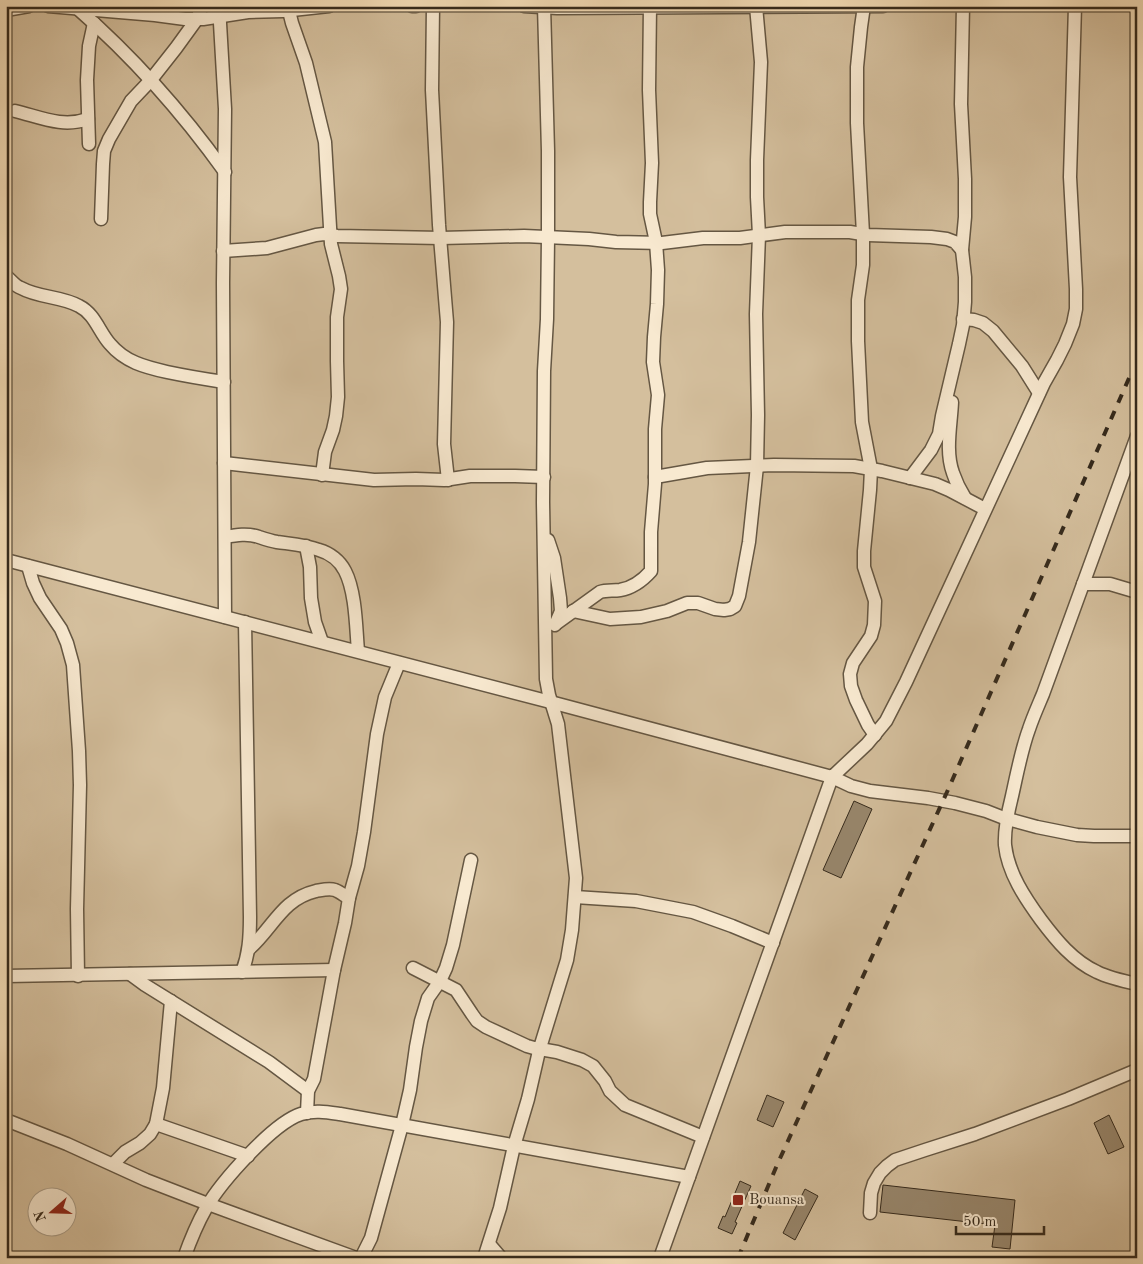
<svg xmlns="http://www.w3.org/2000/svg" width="1143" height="1264" viewBox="0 0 1143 1264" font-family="'Old Standard TT',serif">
<rect width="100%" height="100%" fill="#f4ddb7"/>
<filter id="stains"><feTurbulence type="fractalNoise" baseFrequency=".004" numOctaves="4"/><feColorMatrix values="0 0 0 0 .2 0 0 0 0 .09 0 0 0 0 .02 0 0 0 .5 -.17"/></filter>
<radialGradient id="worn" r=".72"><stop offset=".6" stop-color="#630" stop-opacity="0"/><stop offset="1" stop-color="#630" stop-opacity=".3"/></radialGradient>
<path fill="#d4bf9d" stroke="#84745c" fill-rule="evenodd" d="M6 6H1137V1258H6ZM38 1196H68V1226H38Z"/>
<g fill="#98876d" stroke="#352a1c">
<path d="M854 801 872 809 841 878 823 870Z"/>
<path d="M767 1095 784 1102 773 1127 757 1120Z"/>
<path d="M1109 1115 1124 1147 1108 1154 1094 1123Z"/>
<path d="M740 1181 751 1186 735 1222 737 1223 732 1234 718 1228 723 1216 725 1217Z"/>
<path d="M883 1185 1015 1200 1010 1249 992 1247 995 1225 880 1212Z"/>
<path d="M805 1189 818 1196 795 1240 783 1233Z"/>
</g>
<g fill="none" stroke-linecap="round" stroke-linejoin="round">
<defs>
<g id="street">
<path d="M48 6 155 15 185 19H203L248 12 283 11 329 6"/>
<path d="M219 6 225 109 223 283 225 617"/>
<path d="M412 6H416"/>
<path d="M433 6 432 90 439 225 447 322 444 444 448 480"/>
<path d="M524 6 557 8 883 6"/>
<path d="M864 6 861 27 857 67V123L863 234V265L858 300V341L862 422 871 469 870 490 864 551V567L875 601 874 625 871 636 853 663 850 674 851 686 856 700 868 725 875 735"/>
<path d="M77 8C132 56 182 112 225 172"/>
<path d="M6 10 29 6"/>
<path d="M289 11 292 23 306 63 325 142 331 244 339 276 341 289 337 317V361L338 397 336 416 333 430 325 452 322 475"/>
<path d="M15 111C40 117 62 128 88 119"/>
<path d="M89 144 87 80 89 46 94 23"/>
<path d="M101 219 103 164 104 151 109 139 131 101 150 81 176 48 197 19 202 6"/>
<path d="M223 251 267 248 316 235 324 234 337 236 441 238 524 236 589 239 616 242 662 243 703 238H740L785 232H850L868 235 931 237 947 239 955 242 962 250"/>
<path d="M6 276C11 280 15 286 21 288 39 298 61 296 79 306 95 314 99 332 110 344 125 362 145 367 167 372 186 376 204 379 224 382"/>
<path d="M963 319 974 320 983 323 993 331 1022 366 1039 393"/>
<path d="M952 402C951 425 945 451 953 473 956 482 960 490 965 498"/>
<path d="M1137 436 1043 694C1038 706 1033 717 1029 729 1021 751 1017 774 1012 796 1008 812 1004 829 1005 845 1008 873 1025 898 1041 920 1056 940 1073 961 1097 972 1109 978 1123 981 1137 984"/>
<path d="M224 463 374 480 416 479 444 480 470 476H515L544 477"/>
<path d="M655 477 707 468 774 465 854 466 882 471 935 484 949 490 985 509"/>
<path d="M910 478 931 450 939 434 942 416 959 344 963 325 965 302V277L962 250 965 217V179L961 104 963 6"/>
<path d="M225 537C236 535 248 533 259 537 265 539 271 541 277 542 291 544 306 545 319 550 330 553 340 561 345 571 356 592 356 629 358 651"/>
<path d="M548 540 554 558 560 598 561 611 555 625"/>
<path d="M306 546 310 567 311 598 315 622 322 642"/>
<path d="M6 560 558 704 832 777 867 744 886 721 906 682 1044 383 1057 360 1065 344 1073 324 1076 309V289L1070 177 1075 6"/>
<path d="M28 566 33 583 40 598 61 629 67 643 73 665 79 751 80 785 77 909 78 976"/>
<path d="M1083 584H1110L1137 592"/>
<path d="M573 611 610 619 641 617 667 611 687 603H698L715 609 724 610 730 609 735 606 739 596 749 542 757 466 758 415 756 314 759 235 757 197V160L761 62 756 6"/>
<path d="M557 623 600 592C606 590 613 591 620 590 632 588 643 580 651 571V532L655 484V429L658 395 653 362 654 337 657 304 658 270 656 242 650 214V202L652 163 649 90 650 6"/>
<path d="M575 897 636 901 693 912 732 926 773 943"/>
<path d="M249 949C273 928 282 899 316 891 322 890 329 888 335 890 340 892 345 896 349 898"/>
<path d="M413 968 456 990 472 1014 477 1021 486 1027 527 1046 534 1048 557 1052 582 1060 593 1066 605 1081 610 1091 625 1105 703 1137"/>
<path d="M242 972C249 954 250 937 250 917L245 622"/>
<path d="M130 974 145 985 269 1062 308 1091"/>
<path d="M6 976 334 970"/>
<path d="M307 1113 308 1091 314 1079 334 970 345 923 349 898 358 866 364 832 377 734 385 697 399 663"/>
<path d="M6 1120 67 1144 146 1180 208 1204 356 1258"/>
<path d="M156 1124 248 1156"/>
<path d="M113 1164 125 1152 140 1143 150 1134 156 1124 163 1088 171 1001"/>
<path d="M870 1213 871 1193 874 1183 880 1173 887 1166 895 1160 925 1150 975 1134 1068 1099 1137 1070"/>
<path d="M489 1244 501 1258"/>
<path d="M184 1258C190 1241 197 1224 206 1208 221 1182 273 1123 301 1114 314 1110 326 1112 340 1114L689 1177"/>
<path d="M361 1258 371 1238 402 1125 410 1090 416 1047 421 1021 428 998 440 981 446 968 453 945 471 860"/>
<path d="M484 1258 500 1208 514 1146 528 1099 539 1051 567 960 572 930 576 878 558 724 549 695 546 679 543 502 544 371 547 319 548 238V151L544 6"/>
<path d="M660 1258 832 777 851 786 870 791 928 798 955 803 986 811 1004 818 1037 827 1077 835 1094 836H1137"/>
</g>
</defs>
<use href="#street" stroke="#655743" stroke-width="15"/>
<use href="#street" stroke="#f8e9d0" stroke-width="12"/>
<path stroke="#352a1c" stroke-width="4" stroke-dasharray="9 9" stroke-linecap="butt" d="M738 1258 777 1165 947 792 1137 360"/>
</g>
<rect fill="#8f2418" stroke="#f8e9d0" stroke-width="2" x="732" y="1194" width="12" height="12" rx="2.5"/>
<g text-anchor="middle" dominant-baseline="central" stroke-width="4" stroke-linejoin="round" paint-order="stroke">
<g font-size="15" fill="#352a1c" stroke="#f8e9d0" text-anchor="start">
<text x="749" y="1200">Bouansa</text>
</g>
</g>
<rect width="1143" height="1264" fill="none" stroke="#f4ddb7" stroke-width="25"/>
<rect x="8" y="8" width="1128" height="1249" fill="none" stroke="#352a1c" stroke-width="2.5"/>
<rect x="12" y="12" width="1118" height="1239" fill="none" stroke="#352a1c"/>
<g transform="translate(52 1212) rotate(250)"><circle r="24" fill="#f8e9d0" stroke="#aa9d88"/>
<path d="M0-4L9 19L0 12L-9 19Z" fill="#8f2418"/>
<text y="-8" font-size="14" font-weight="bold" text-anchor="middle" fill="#352a1c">N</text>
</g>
<path d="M956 1226v8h88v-8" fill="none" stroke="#352a1c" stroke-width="2.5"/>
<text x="963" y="1226" font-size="15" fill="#352a1c" stroke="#f8e9d0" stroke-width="4" paint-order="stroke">50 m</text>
<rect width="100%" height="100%" filter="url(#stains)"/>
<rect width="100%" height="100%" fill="url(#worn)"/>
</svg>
